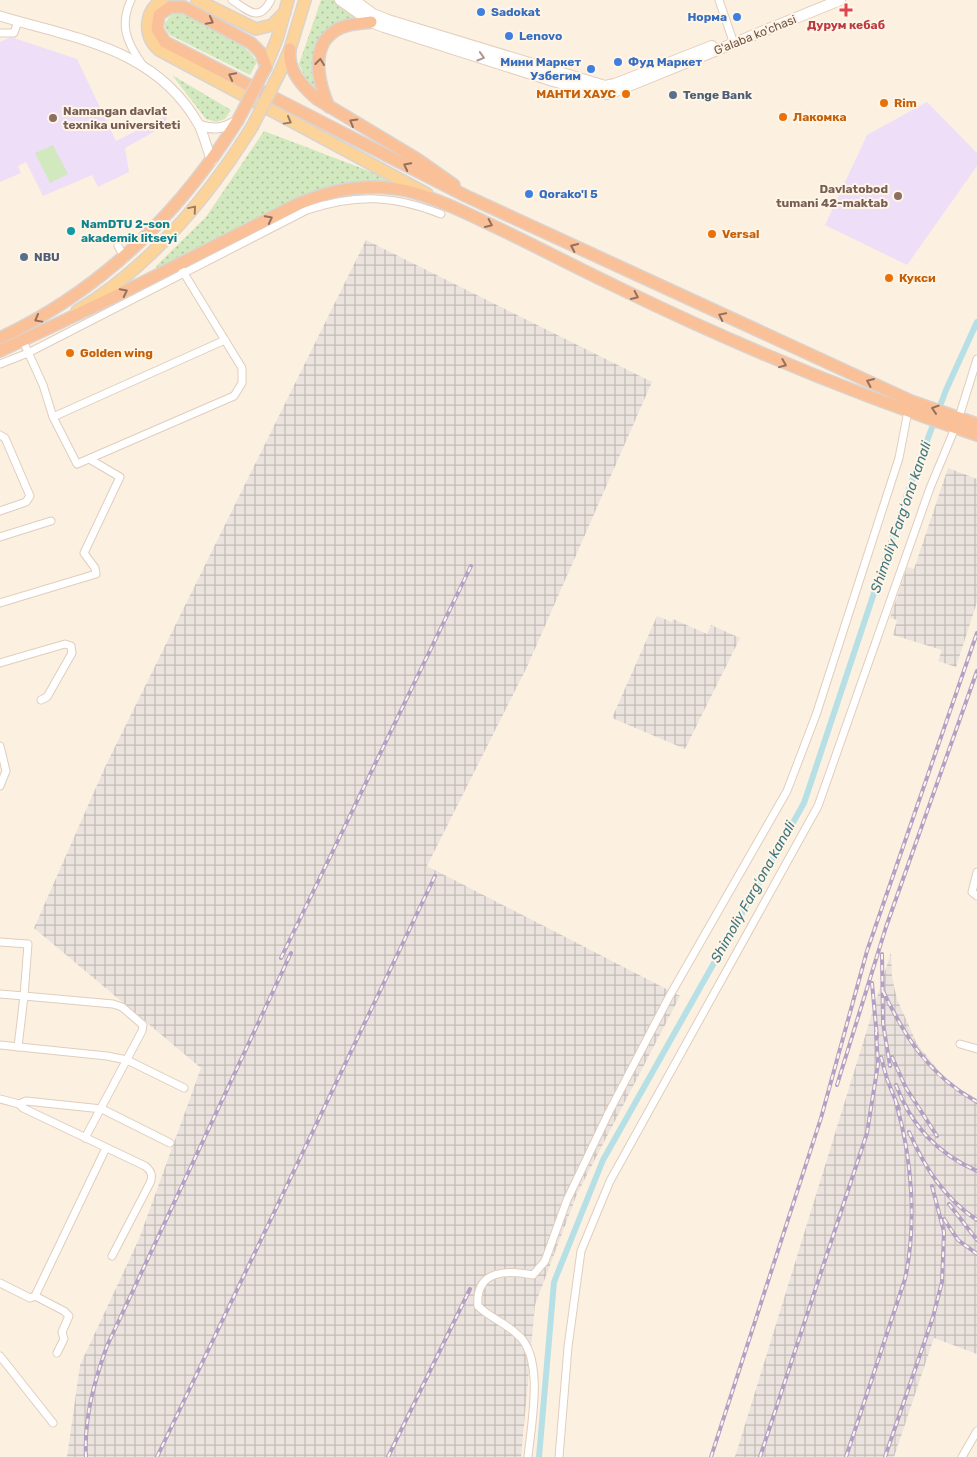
<svg xmlns="http://www.w3.org/2000/svg" width="977" height="1457" viewBox="0 0 977 1457" font-family="Rubik,sans-serif">
<defs>
<pattern id="industrial-grid" width="8" height="8" patternUnits="userSpaceOnUse" patternTransform="scale(1.25)"><rect width="8" height="8" fill="#ebe3dd"/><path d="M0 4h8M4 0v8" fill="none" stroke="#c3bbb5"/></pattern>
<pattern id="grass-dots" width="8" height="8" patternUnits="userSpaceOnUse" patternTransform="scale(1.25)"><rect width="8" height="8" fill="#d2e9c0"/><path d="M2 2h.1M6 6h.1" fill="none" stroke="#afc09e" stroke-width="1.8" stroke-linecap="round"/></pattern>
</defs>
<rect width="100%" height="100%" fill="#fcf1e1"/>
<g fill="url(#industrial-grid)">
<path d="M366 240 652 382 527 667 427 866 680 996 577 1194 535 1305 521 1457H67L80 1365 139 1239 201 1068 34 928 105 767Z"/>
<path d="M948 468 977 479V602L956 667 938 661 942 650 893 635 897 620 890 618 907 567 914 569Z"/>
<path d="M657 616 672 622 673 619 707 634 711 625 740 638 685 749 612 718Z"/>
<path d="M891 952 892 977 897 999 917 1044 947 1081 977 1099V1354L934 1338 894 1457H735Z"/>
</g>
<g fill="#eedef8">
<path d="M11 37 77 59 116 141 166 116 167 119 159 129 125 148 129 172 98 187 92 175 43 196 26 162 18 166 21 173 0 182V42Z"/>
<path d="M927 102 977 153V166L907 265 825 225 867 135Z"/>
</g>
<g fill="url(#grass-dots)">
<path d="M321 0H337L356 19C327 26 322 29 317 59 316 70 315 79 317 90L305 77 299 64Z"/>
<path d="M173 12H182C209 26 241 36 257 62L250 75 170 35 165 28V23Z"/>
<path d="M172 75 231 110 225 119 216 122 206 119Z"/>
<path d="M264 131 403 184 360 181 326 187 294 199 157 270 156 266 206 217Z"/>
</g>
<path fill="#d2e9c0" d="M53 145 68 174 50 183 35 153Z"/>
<g fill="none" stroke-linecap="round" stroke-linejoin="round">
<path stroke="#b6e0e5" stroke-width="6" d="M539 1457 554 1282 603 1160 804 803 906 497 946 390 977 322"/>
<defs>
<g id="minor">
<path d="M131 0C119 25 127 43 142 64"/>
<path d="M232 0C249 11 259 23 271 0"/>
<path d="M719 0 732 38"/>
<path d="M0 33H14L18 21"/>
<path d="M118 246 125 258"/>
<path d="M23 341 43 385 53 417 77 464 234 396 242 383V368L182 270"/>
<path d="M0 364 28 353 307 210C356 194 393 195 441 214"/>
<path d="M53 417 225 340"/>
<path d="M959 417 977 359"/>
<path d="M0 435 5 438 30 496 26 502 0 511"/>
<path d="M0 537 51 521"/>
<path d="M0 603 96 574 95 568 84 553 120 477 91 460"/>
<path d="M0 663 65 644 71 646 72 653 47 697 41 700"/>
<path d="M0 746 6 771 0 786"/>
<path d="M977 872 972 892 977 896"/>
<path d="M0 942 28 944 24 996 113 1004 122 1007 143 1025 142 1031 85 1138"/>
<path d="M0 994 24 996 18 1047"/>
<path d="M960 1044 977 1049"/>
<path d="M0 1045 107 1056 127 1060 184 1088"/>
<path d="M0 1099 19 1104 23 1108 145 1166C152 1171 153 1176 150 1183L112 1256"/>
<path d="M19 1104 26 1101 102 1109 170 1143"/>
<path d="M0 1283 30 1298 35 1296 106 1148"/>
<path d="M35 1296 64 1311 69 1316 62 1332 64 1339 57 1353"/>
<path d="M0 1356 53 1423"/>
<path d="M528 1457C531 1425 545 1358 518 1335 506 1323 490 1318 478 1306 475 1269 508 1270 533 1275L545 1261 567 1200 609 1112 669 997 787 791 816 715 899 458 908 411"/>
<path d="M559 1457 568 1347 581 1251 610 1181 818 806 930 488 955 428"/>
<path d="M962 1457 977 1431"/>
</g>
<g id="tertiary">
<path d="M0 16C76 39 156 48 199 125 204 135 207 149 212 161"/>
<path d="M199 125C213 130 223 129 236 121"/>
</g>
<g id="secondary">
<path d="M340 0 371 22 384 27 553 81 600 94H609L840 0"/>
<path d="M354 0 373 14 388 20 605 86 615 84 712 46"/>
</g>
<g id="primary">
<path d="M162 0C144 12 143 36 159 50L427 194"/>
<path d="M197 0 256 29 272 25 285 12"/>
<path d="M266 66 277 39 288 0"/>
<path d="M279 74 290 49 305 0"/>
<path d="M77 311C151 266 207 199 252 127"/>
</g>
<g id="trunk">
<path d="M290 49C287 70 302 86 317 99L417 159 454 185"/>
<path d="M266 67 261 53 251 43 184 7H170L159 15 157 29 165 42 466 196 911 401 977 424"/>
<path d="M329 107C320 87 310 51 331 34 342 24 357 24 371 22"/>
<path d="M0 338C102 290 179 214 238 120"/>
<path d="M0 351 116 296 298 204C333 189 369 182 408 191 435 198 460 210 485 222 530 243 573 266 617 287 734 344 854 394 977 435"/>
</g>
</defs>
<use href="#minor" stroke="#e0cdbd" stroke-width="9"/>
<use href="#tertiary" stroke="#e0cdbd" stroke-width="11"/>
<use href="#secondary" stroke="#e5cebb" stroke-width="12"/>
<use href="#primary" stroke="#dbd3cf" stroke-width="14"/>
<use href="#trunk" stroke="#dbd3cf" stroke-width="14"/>
<use href="#minor" stroke="#fff" stroke-width="7"/>
<use href="#tertiary" stroke="#fff" stroke-width="9"/>
<use href="#secondary" stroke="#fff" stroke-width="10"/>
<use href="#primary" stroke="#fcd499" stroke-width="11"/>
<use href="#trunk" stroke="#fac098" stroke-width="11"/>
<defs>
<g id="rail">
<path d="M882 954 883 1023 890 1066"/>
<path d="M281 958 471 566"/>
<path d="M872 983 877 1037"/>
<path d="M883 991C906 1039 929 1075 977 1102"/>
<path d="M881 1057 887 1079 899 1109"/>
<path d="M892 1057 906 1088 937 1136"/>
<path d="M837 1085 886 927 977 671"/>
<path d="M896 1085C911 1126 938 1154 977 1171"/>
<path d="M909 1132C925 1168 944 1198 977 1220"/>
<path d="M949 1204 977 1240"/>
<path d="M944 1219 958 1240 977 1254"/>
<path d="M86 1457C84 1418 94 1382 107 1346L291 953"/>
<path d="M157 1457 435 876"/>
<path d="M388 1457 470 1289"/>
<path d="M711 1457 821 1118 867 951 977 633"/>
<path d="M760 1457 867 1133 878 1064 876 1032"/>
<path d="M846 1457 905 1279C917 1224 912 1157 896 1103"/>
<path d="M885 1457 933 1317 942 1282 944 1232 932 1186"/>
</g>
</defs>
<use href="#rail" stroke="#b3a0c5" stroke-width="4"/>
<use href="#rail" stroke="#fff5e7" stroke-width="2" stroke-dasharray="5.5" stroke-linecap="butt"/>
<defs>
<path id="primary-bridge" d="M252 127 279 74"/>
<path id="trunk-bridge" d="M238 120 266 67"/>
</defs>
<use href="#primary-bridge" stroke="#dbd3cf" stroke-width="14" stroke-linecap="butt"/>
<use href="#trunk-bridge" stroke="#dbd3cf" stroke-width="14" stroke-linecap="butt"/>
<use href="#primary-bridge" stroke="#fcd499" stroke-width="11"/>
<use href="#trunk-bridge" stroke="#fac098" stroke-width="11"/>
</g>
<defs><path id="oneway-chevron" d="M-2-3.5L2.5 0L-2 3.5" fill="none" stroke-width="1.6" stroke-linecap="round" stroke-linejoin="round" transform="scale(1.25)"/></defs>
<g stroke="#95705c">
<use href="#oneway-chevron" transform="translate(210 21) rotate(28)"/>
<use href="#oneway-chevron" transform="translate(320 62) rotate(-83)"/>
<use href="#oneway-chevron" transform="translate(232 76) rotate(-153)"/>
<use href="#oneway-chevron" transform="translate(353 122) rotate(-150)"/>
<use href="#oneway-chevron" transform="translate(407 166) rotate(-153)"/>
<use href="#oneway-chevron" transform="translate(269 219) rotate(-27)"/>
<use href="#oneway-chevron" transform="translate(489 224) rotate(25)"/>
<use href="#oneway-chevron" transform="translate(574 247) rotate(-155)"/>
<use href="#oneway-chevron" transform="translate(124 292) rotate(-27)"/>
<use href="#oneway-chevron" transform="translate(635 296) rotate(25)"/>
<use href="#oneway-chevron" transform="translate(722 316) rotate(-154)"/>
<use href="#oneway-chevron" transform="translate(38 319) rotate(151)"/>
<use href="#oneway-chevron" transform="translate(783 364) rotate(22)"/>
<use href="#oneway-chevron" transform="translate(870 382) rotate(-156)"/>
<use href="#oneway-chevron" transform="translate(935 409) rotate(-162)"/>
</g>
<use stroke="#ab9a91" href="#oneway-chevron" transform="translate(481 57) rotate(17)"/>
<g stroke="#9c7c60">
<use href="#oneway-chevron" transform="translate(288 121) rotate(29)"/>
<use href="#oneway-chevron" transform="translate(193 209) rotate(-50)"/>
</g>
<path fill="#e0444e" stroke="#fff5e7" stroke-width="2" d="M843.5 2.5h5v5h5v5h-5v5h-5v-5h-5v-5h5z"/>
<g fill="#3f7fe0" stroke="#fff5e7" stroke-width="2">
<circle cx="481" cy="12" r="5"/>
<circle cx="737" cy="17" r="5"/>
<circle cx="509" cy="36" r="5"/>
<circle cx="618" cy="62" r="5"/>
<circle cx="591" cy="69" r="5"/>
<circle cx="529" cy="194" r="5"/>
</g>
<g fill="#e8710a" stroke="#fff5e7" stroke-width="2">
<circle cx="626" cy="94" r="5"/>
<circle cx="884" cy="103" r="5"/>
<circle cx="783" cy="117" r="5"/>
<circle cx="712" cy="234" r="5"/>
<circle cx="889" cy="278" r="5"/>
<circle cx="70" cy="353" r="5"/>
</g>
<g fill="#5c6f8a" stroke="#fff5e7" stroke-width="2">
<circle cx="673" cy="95" r="5"/>
<circle cx="24" cy="257" r="5"/>
</g>
<g fill="#8d6e63" stroke="#fff5e7" stroke-width="2">
<circle cx="53" cy="118" r="5"/>
<circle cx="898" cy="196" r="5"/>
</g>
<circle fill="#0f9aa8" stroke="#fff5e7" stroke-width="2" cx="71" cy="231" r="5"/>
<g text-anchor="middle" dominant-baseline="central" stroke-width="4" stroke-linejoin="round" paint-order="stroke">
<g font-size="12" font-weight="bold" fill="#366cbe" stroke="#fff5e7" text-anchor="start">
<text x="491" y="12">Sadokat</text>
<text x="727" y="17" text-anchor="end">Норма</text>
<text x="519" y="36">Lenovo</text>
<text x="581" y="62" text-anchor="end">Мини Маркет<tspan x="581" dy="14">Узбегим</tspan></text>
<text x="628" y="62">Фуд Маркет</text>
<text x="539" y="194">Qorako'l 5</text>
</g>
<g font-size="12" font-weight="bold" fill="#be3a42" stroke="#fff5e7">
<text x="846" y="25">Дурум кебаб</text>
</g>
<g font-size="12" fill="#735648" stroke="#fff5e7">
<text transform="translate(755 35) rotate(-22)">G'alaba ko'chasi</text>
</g>
<g font-size="12" font-weight="bold" fill="#c56008" stroke="#fff5e7" text-anchor="start">
<text x="616" y="94" text-anchor="end">МАНТИ ХАУС</text>
<text x="894" y="103">Rim</text>
<text x="793" y="117">Лакомка</text>
<text x="722" y="234">Versal</text>
<text x="899" y="278">Кукси</text>
<text x="80" y="353">Golden wing</text>
</g>
<g font-size="12" font-weight="bold" fill="#4e5e75" stroke="#fff5e7" text-anchor="start">
<text x="683" y="95">Tenge Bank</text>
<text x="34" y="257">NBU</text>
</g>
<g font-size="12" font-weight="bold" fill="#785e54" stroke="#fff5e7" text-anchor="start">
<text x="63" y="111">Namangan davlat<tspan x="63" dy="14">texnika universiteti</tspan></text>
<text x="888" y="189" text-anchor="end">Davlatobod<tspan x="888" dy="14">tumani 42-maktab</tspan></text>
</g>
<g font-size="12" font-weight="bold" fill="#0d838f" stroke="#fff5e7" text-anchor="start">
<text x="81" y="224">NamDTU 2-son<tspan x="81" dy="14">akademik litseyi</tspan></text>
</g>
<g font-size="14" font-style="italic" fill="#3f7780" stroke="#fff5e7">
<text transform="translate(901 517) rotate(-71)">Shimoliy Fargʻona kanali</text>
<text transform="translate(753 892) rotate(-61)">Shimoliy Fargʻona kanali</text>
</g>
</g>
</svg>
